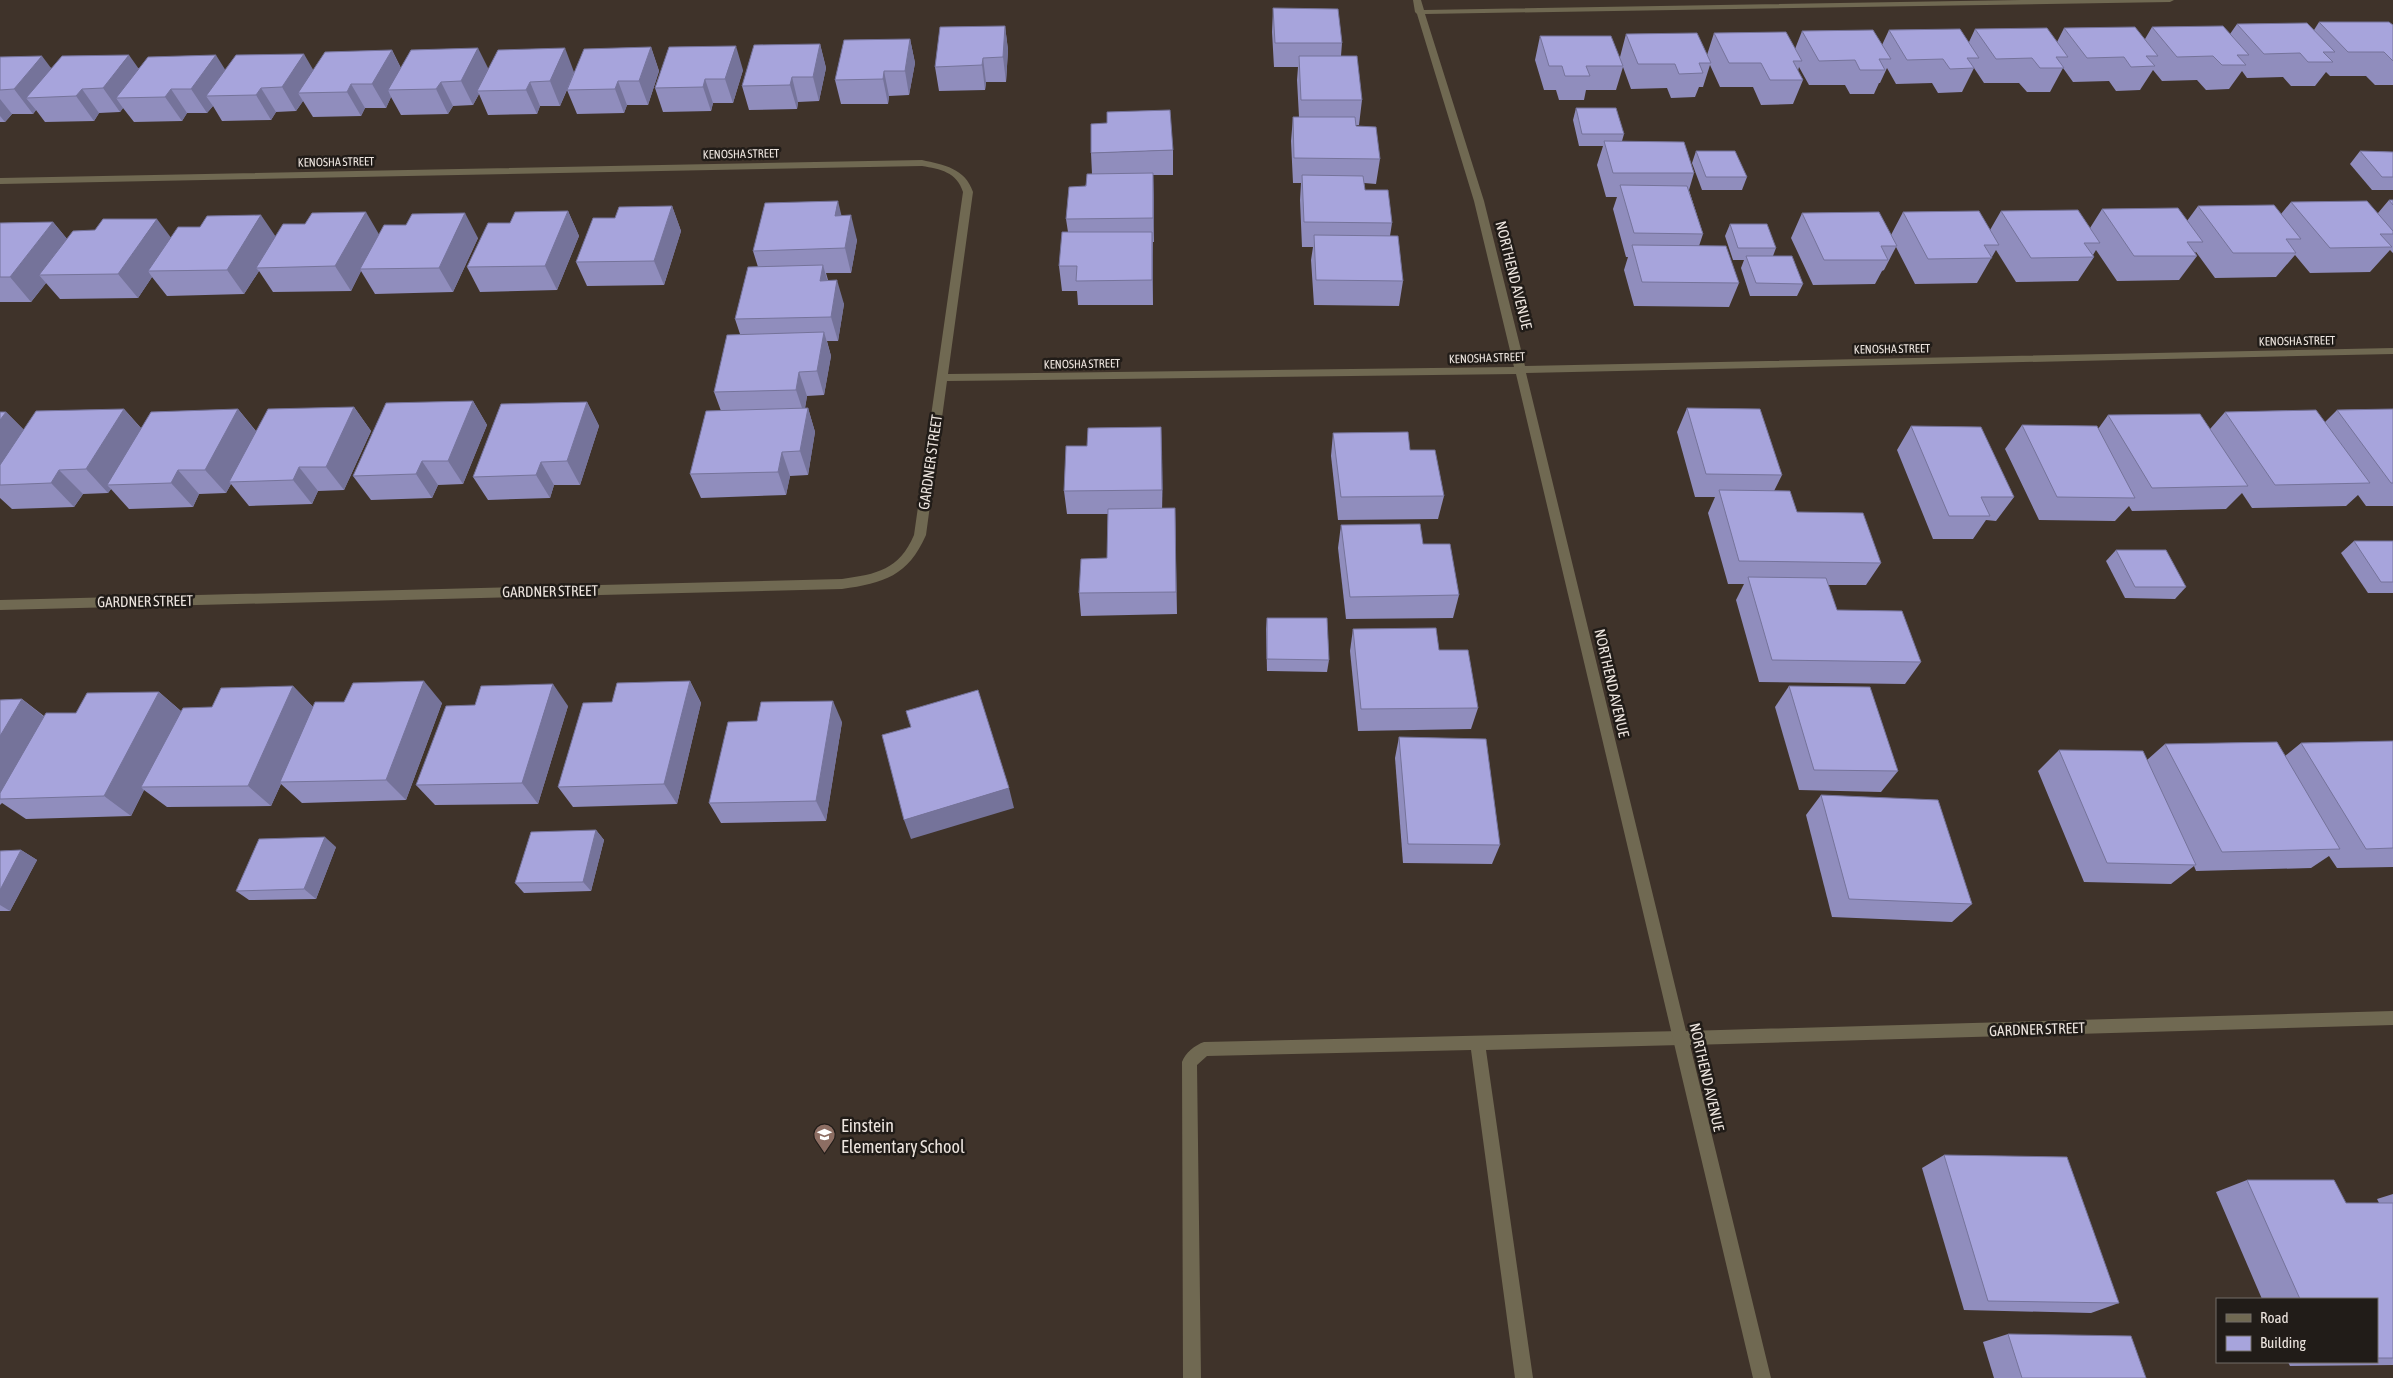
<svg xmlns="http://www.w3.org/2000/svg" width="2393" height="1378" viewBox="0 0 2393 1378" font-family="'Asap Condensed',sans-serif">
<rect width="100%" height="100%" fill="#3f332a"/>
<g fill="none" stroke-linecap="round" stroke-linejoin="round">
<path fill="#706952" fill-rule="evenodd" d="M1681 1031 1686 1033 1688 1038 1686 1043 1681 1045 1486 1050 1533 1378H1515L1471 1050 1207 1056 1197 1065 1201 1378H1183L1182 1062C1185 1053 1195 1045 1204 1042Z"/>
<path fill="#706952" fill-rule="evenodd" d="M1413 0H1421L1424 10 2021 0H2174L2170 2 1425 14 1484 201 1525 366 2393 348V354L1526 373 1686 1031 2393 1011V1025L1690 1045 1771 1378H1753L1516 374 947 381 926 535C908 576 884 583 842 589L0 610V600L842 579C877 574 899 570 914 535L963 192C957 172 940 169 922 166L0 184V178L922 160C944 165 965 168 973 192L948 374 1514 367 1474 201 1417 14 1415 12Z"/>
</g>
<g fill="#908dbd">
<path d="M1273 8 1342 43 1341 56 1362 100 1359 125H1356V126L1380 159 1376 184 1364 183 1365 190 1392 223 1390 236 1403 281 1399 306 1314 305 1311 260 1313 247H1302L1300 200 1301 183H1293L1291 141 1293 117H1299L1297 80 1298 67H1274L1272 32Z"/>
<path d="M2319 22 2393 25V85H2375L2366 76H2330L2326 72 2315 86H2291L2283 77 2247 78 2242 71 2229 89 2206 90 2197 80 2162 81 2153 70 2140 90 2116 91 2109 81 2073 82 2063 68 2050 92H2027L2019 83H1984L1974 68 1962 92 1938 93 1932 83 1896 84 1887 68 1880 83H1879L1874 94H1850L1845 85H1809L1799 67 1798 71 1803 80 1793 104 1761 105 1753 87H1720L1710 65 1703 87H1699L1695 97 1671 98 1667 88 1631 89 1623 67 1616 90H1586L1584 100H1559L1556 90H1544L1535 60 1540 36 1620 57 1626 34 1707 55 1714 33 1795 49 1802 31 1882 45 1889 30 1969 42 1975 29 2057 42 2064 28 2145 39 2152 27 2230 34 2237 24 2314 30Z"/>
<path d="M1005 26 1008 50 1006 82H986L985 90 939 91 935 67Z"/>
<path d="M910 39 915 63 909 95 889 96 888 104H841L835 80Z"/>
<path d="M820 44 826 68 819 101 798 102 797 109 749 110 742 86Z"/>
<path d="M651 47 659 71 648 105H627L624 113 577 114 567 90 560 106H540L537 114 488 115 479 94 473 105 453 106 448 114 401 115 391 97 386 108H365L361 116 313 117 303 101 296 111 276 112 271 120 222 121 213 106 207 113H187L182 121 134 122 123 108 120 112 99 113 94 121 45 122 36 110 33 114H12L5 122H0V57L52 68H139L225 70H313L392 50 401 68 488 69 574 72Z"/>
<path d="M743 70 733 103H713L711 111 663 112 655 88Z"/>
<path d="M1576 108 1624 134 1622 141 1694 173 1689 190 1703 234 1699 246 1739 283 1729 307 1634 306 1624 270 1628 257H1626L1613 209 1617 197H1606L1597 165 1603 146H1579L1573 120Z"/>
<path d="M1173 150V175H1153L1154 242H1153V305H1078L1077 291H1062L1059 266 1068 232 1066 219 1092 174 1091 153Z"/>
<path d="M1696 151 1747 177 1742 190H1702L1692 163Z"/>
<path d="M2360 151 2393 152V190H2372L2350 164Z"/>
<path d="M2389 200H2393V253L2390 250 2370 272 2310 273 2295 255 2276 277 2215 278 2196 252 2195 253 2197 256 2179 280 2117 281 2096 250 2093 255 2094 257 2078 281 2016 282 1996 250 1977 283 1915 284 1896 247 1884 270 1882 271 1875 284 1813 285 1791 238 1802 213 1891 235 1903 212 1990 230 2001 211 2090 228 2102 209 2187 221 2198 206 2281 214 2291 202 2378 213Z"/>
<path d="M672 206 681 231 664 285 587 286 576 262 615 218Z"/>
<path d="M568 211 579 236 557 290 480 292 467 267Z"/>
<path d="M842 215 857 240 851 273H826L828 280 844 304 838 341H827L831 356 824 395 807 396 805 408H808L815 432 808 475 790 476 786 495 701 498 690 474 721 411 714 392 740 334 735 319 758 267 753 251Z"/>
<path d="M53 222 67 239 275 236 379 234 478 238 453 292 375 294 361 271 351 291 273 292 259 271 244 294 167 296 152 277 138 298 60 299 46 283 31 302H0V223Z"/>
<path d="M1730 224 1776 248 1773 256 1803 284 1797 296H1750L1741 268 1744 260H1733L1725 236Z"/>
<path d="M473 401 487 425 463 484 438 485 432 498 371 500 353 476Z"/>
<path d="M587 402 599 426 580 485H554L550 498 488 500 473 477Z"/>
<path d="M354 407 371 431 344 490 318 491 312 504 249 506 231 484 226 493 199 494 193 507 129 509 111 489 108 493 83 494 74 507 12 509 0 498V412H6L24 430 124 409 141 428 238 409 256 431Z"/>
<path d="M1687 408 1782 475 1774 491 1797 512 1881 563 1866 585H1828L1837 610 1921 662 1905 684 1759 682 1736 600 1744 584H1728L1708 513 1715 497H1695L1677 432Z"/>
<path d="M2393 409V506H2366L2358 495 2346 506 2252 508 2242 493 2226 509 2132 511 2129 506 2115 521 2039 520 2005 449 2022 425 2098 429 2108 415 2210 429 2225 412 2325 422 2337 410Z"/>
<path d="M1911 426 2014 497 1996 521 1986 520 1973 539H1933L1897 450Z"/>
<path d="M1333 433 1410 450 1444 496 1438 519 1338 520 1331 456Z"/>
<path d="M1162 450V508H1175L1177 614 1081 616 1079 593 1107 558 1108 514H1067L1064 491Z"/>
<path d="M1341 525 1423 544 1459 595 1453 618 1346 619 1338 548Z"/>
<path d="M2354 541H2393V593H2368L2341 553Z"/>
<path d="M2116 550 2186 587 2175 599 2125 598 2106 561Z"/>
<path d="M1267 618 1329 660 1327 672 1267 671 1266 629Z"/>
<path d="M1353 629 1439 650 1478 708 1471 729 1358 731 1350 651Z"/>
<path d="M690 681 701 703 677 804 573 807 558 787 612 702Z"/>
<path d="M293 686 313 707 442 703 406 800 302 803 281 784 271 806 167 807 144 790 131 816 26 819 2 803 0 805V700L22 699 44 716 76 713 159 692 181 711 212 707Z"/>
<path d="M1789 686 1898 771 1881 792 1799 790 1775 707Z"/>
<path d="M568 706 538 804 435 805 416 785Z"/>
<path d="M757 721 842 722 826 821 721 823 709 803Z"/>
<path d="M1399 737 1500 845 1492 864 1403 863 1395 758Z"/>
<path d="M2393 741V867L2337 868 2329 856 2311 868 2196 871 2194 866 2171 884 2084 882 2038 771 2059 750 2147 760 2165 744 2285 756 2301 743Z"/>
<path d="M1821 795 1972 904 1952 922 1832 917 1806 815Z"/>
<path d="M596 830 604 840 591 891 524 893 515 883Z"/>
<path d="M336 847 316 899 249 900 236 891Z"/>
<path d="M21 850 37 860 10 911H0V851Z"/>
<path d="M1944 1155 2119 1303 2091 1313 1964 1310 1922 1168Z"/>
<path d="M2247 1180 2346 1203H2379L2377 1199 2393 1194V1365L2290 1366 2288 1362H2377V1299H2262L2216 1192Z"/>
<path d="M2008 1334 2146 1378H1994L1983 1342Z"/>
</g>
<g fill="#75739a">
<path d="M1005 26 1008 50 1006 82 1003 57Z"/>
<path d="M910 39 915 63 909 95 905 71Z"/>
<path d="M820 44 826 68 819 101 813 77Z"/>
<path d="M736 46 743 70 733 103 725 79Z"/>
<path d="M651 47 659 71 648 105 639 81Z"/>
<path d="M478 48 490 72 477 91 479 94 473 105 461 81Z"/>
<path d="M565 48 574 72 560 106 550 81Z"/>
<path d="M392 50 404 75 388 90 391 97 386 108 372 84Z"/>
<path d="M304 54 318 78 298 93 303 101 296 111 282 87Z"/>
<path d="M129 55 146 79 116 98 123 108 120 112 103 88Z"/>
<path d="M216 55 231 79 206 96 213 106 207 113 191 89Z"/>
<path d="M42 56 60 80 26 98 36 110 33 114 14 89Z"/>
<path d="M983 58 986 82 985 90 982 65Z"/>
<path d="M884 71 889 96 888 104 883 79Z"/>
<path d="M792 77 798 102 797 109 790 85Z"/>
<path d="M705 79 713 103 711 111 703 87Z"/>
<path d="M618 81 627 105 624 113 615 89Z"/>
<path d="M441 82 453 106 448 114 436 89Z"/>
<path d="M530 82 540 106 537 114 526 90Z"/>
<path d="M351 84 365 108 361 116 347 92Z"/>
<path d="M261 88 276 112 271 120 256 95Z"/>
<path d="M82 89 99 113 94 121 76 96Z"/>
<path d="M171 89 187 113 182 121 165 97Z"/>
<path d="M0 99 12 114 5 122 0 116Z"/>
<path d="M1153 173 1154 197V242L1153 218Z"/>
<path d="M838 201 844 226 835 216Z"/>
<path d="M672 206 681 231 664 285 654 261Z"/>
<path d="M568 211 579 236 557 290 545 266Z"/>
<path d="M366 212 380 236 360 269 361 271 351 291 335 266Z"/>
<path d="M465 213 478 238 453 292 439 268Z"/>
<path d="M261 215 278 240 256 268 259 271 244 294 227 270Z"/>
<path d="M851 215 857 240 851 273 845 248Z"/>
<path d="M157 219 175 243 148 271 152 277 138 298 118 274Z"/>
<path d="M53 222 73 246 39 275 46 283 31 302 10 277Z"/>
<path d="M1152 232 1153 256V305L1152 280Z"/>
<path d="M823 265 830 290 820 281Z"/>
<path d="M837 280 844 304 838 341 831 317Z"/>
<path d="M824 332 831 356 824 395 817 371Z"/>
<path d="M799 372 807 396 804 414 796 390Z"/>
<path d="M473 401 487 425 463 484 448 461Z"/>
<path d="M587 402 599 426 580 485 567 461Z"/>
<path d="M354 407 371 431 344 490 326 467Z"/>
<path d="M808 408 815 432 808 475 800 451Z"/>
<path d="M124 409 145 433 107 485 111 489 108 493 86 469Z"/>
<path d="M238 409 257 433 229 482 231 484 226 493 205 470Z"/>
<path d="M6 412 30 436 0 479V420Z"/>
<path d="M1161 427 1162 450 1163 513 1162 490Z"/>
<path d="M782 452 790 476 786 495 778 472Z"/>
<path d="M422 461 438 485 432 498 416 474Z"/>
<path d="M541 462 554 485 550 498 536 475Z"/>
<path d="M299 467 318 491 312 504 293 480Z"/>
<path d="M59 470 83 494 74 507 51 483Z"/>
<path d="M178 470 199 494 193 507 171 483Z"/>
<path d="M424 681 442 703 406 800 386 780Z"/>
<path d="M690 681 701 703 677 804 664 784Z"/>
<path d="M553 684 568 706 538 804 522 783Z"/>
<path d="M293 686 314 708 280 782 281 784 271 806 248 786Z"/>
<path d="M159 692 183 713 141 787 144 790 131 816 104 796Z"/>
<path d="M22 699 49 721 0 799V736Z"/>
<path d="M833 701 842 722 826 821 816 801Z"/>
<path d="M1009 788 1014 808 911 839 904 820Z"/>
<path d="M596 830 604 840 591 891 583 882Z"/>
<path d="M325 837 336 847 316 899 304 889Z"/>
<path d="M21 850 37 860 10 911 0 905V890Z"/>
</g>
<g fill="#a7a4dc" stroke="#75739a">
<path d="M1273 8 1338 9 1342 43H1275Z"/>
<path d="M2319 22H2389L2393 25V61L2384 52H2348Z"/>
<path d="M2307 23 2335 52H2323L2333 62H2308L2300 53 2264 54 2237 24Z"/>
<path d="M1005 26 1003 57 983 58 982 65 935 67 940 27Z"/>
<path d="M2223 26 2249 55H2237L2246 65H2222L2213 56 2177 57 2152 27Z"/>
<path d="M2135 27 2158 56H2146L2155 66 2131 67 2124 57 2087 58 2064 28Z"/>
<path d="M2047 28 2068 57H2056L2064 68H2040L2032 58 1996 59 1975 29Z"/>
<path d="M1960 29 1979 58H1967L1974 68 1950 69 1943 59 1907 60 1889 30Z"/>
<path d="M1873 30 1891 59H1879L1885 70H1860L1855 60 1819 61 1802 31Z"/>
<path d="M1786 32 1802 61H1793L1803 80H1770L1761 63H1729L1714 33Z"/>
<path d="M1697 33 1711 63H1699L1703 73 1679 74 1675 64H1638L1626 34Z"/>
<path d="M1540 36H1611L1623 66H1586L1590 76H1565L1562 66H1549Z"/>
<path d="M910 39 905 71H884L883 79 835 80 844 40Z"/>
<path d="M820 44 813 77H792L790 85 742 86 754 45Z"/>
<path d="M736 46 725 79H705L703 87 655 88 669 47Z"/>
<path d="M651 47 639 81H618L615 89 567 90 584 49Z"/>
<path d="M478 48 461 81 441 82 436 89 388 90 411 50Z"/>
<path d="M565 48 550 81 530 82 526 90 477 91 498 50Z"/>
<path d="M392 50 372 84H351L347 92 298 93 325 52Z"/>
<path d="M304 54 282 87 261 88 256 95 206 96 236 55Z"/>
<path d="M129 55 103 88 82 89 76 96 26 98 62 56Z"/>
<path d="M216 55 191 89H171L165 97 116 98 148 57Z"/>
<path d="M42 56 14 89 0 90V57Z"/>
<path d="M1299 56H1357L1362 100H1301Z"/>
<path d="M1576 108H1616L1624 134H1582Z"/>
<path d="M1170 110 1173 150 1091 153V124L1107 123V112Z"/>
<path d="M1293 117H1355L1356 126 1376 127 1380 159 1294 158Z"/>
<path d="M1604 141 1684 142 1694 173H1613Z"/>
<path d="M1696 151H1735L1747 177H1706Z"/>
<path d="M2360 151 2393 152V177H2382Z"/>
<path d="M1153 173V218L1066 219 1069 187 1086 186 1087 174Z"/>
<path d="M1302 175 1363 176 1365 190H1388L1392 223 1304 222Z"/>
<path d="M1620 185 1687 186 1703 234 1634 233Z"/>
<path d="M2389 200H2393V205Z"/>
<path d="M838 201 835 216 851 215 845 248 753 251 765 203Z"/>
<path d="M2367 201 2393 231V234H2380L2392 247 2330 248 2291 202Z"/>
<path d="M2274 205 2301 239H2286L2296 253H2233L2198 206Z"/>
<path d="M672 206 654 261 576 262 593 218H615L619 207Z"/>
<path d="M2178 208 2203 242H2187L2197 256H2134L2102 209Z"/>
<path d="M2078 210 2100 243H2084L2094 257 2031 258 2001 211Z"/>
<path d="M568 211 545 266 467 267 488 223H510L515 212Z"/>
<path d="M1979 211 1999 245H1984L1992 258 1928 259 1903 212Z"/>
<path d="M366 212 335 266 256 268 283 224H305L312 213Z"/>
<path d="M1879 212 1897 246H1881L1888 260H1824L1802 213Z"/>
<path d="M465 213 439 268 360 269 384 225H406L412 214Z"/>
<path d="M261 215 227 270 148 271 178 227H200L207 216Z"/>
<path d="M103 219H157L118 274 39 275 73 231 95 230Z"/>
<path d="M53 222 10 277H0V223Z"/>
<path d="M1730 224H1767L1776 248H1738Z"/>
<path d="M1062 232H1152V280L1076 281 1077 266H1059Z"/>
<path d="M1314 235 1398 236 1403 281 1316 280Z"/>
<path d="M1632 245 1726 246 1739 283 1642 282Z"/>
<path d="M1746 256H1792L1803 284 1756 283Z"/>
<path d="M823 265 820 281 837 280 831 317 735 319 748 267Z"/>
<path d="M824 332 817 371 799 372 796 390 714 392 727 335Z"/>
<path d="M473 401 448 461H422L416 474 353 476 386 403Z"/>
<path d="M587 402 567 461 541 462 536 475 473 477 501 404Z"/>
<path d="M354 407 326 467H299L293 480 229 482 268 409Z"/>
<path d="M808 408 800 451 782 452 778 472 690 474 706 411Z"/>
<path d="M1687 408 1760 409 1782 475 1706 474Z"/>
<path d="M124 409 86 469 59 470 51 483 0 485V465L36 411Z"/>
<path d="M238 409 205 470H178L171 483 107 485 151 412Z"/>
<path d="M2393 409V483H2391L2337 410Z"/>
<path d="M2316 410 2370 483 2275 485 2225 412Z"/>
<path d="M0 412H6L0 420Z"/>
<path d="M2200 414 2248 486 2152 488 2108 415Z"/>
<path d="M2022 425 2097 426 2135 498 2057 497Z"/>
<path d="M1911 426 1981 427 2014 497H1981L1990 516H1949Z"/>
<path d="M1161 427 1162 490 1064 491 1066 446H1087L1088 428Z"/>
<path d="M1408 432 1410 450H1435L1444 496 1341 497 1333 433Z"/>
<path d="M1719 490 1790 491 1797 512 1863 513 1881 563 1739 561Z"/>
<path d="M1175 508 1176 592 1079 593 1081 559 1107 558 1108 509Z"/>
<path d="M1420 524 1423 544H1450L1459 595 1350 597 1341 525Z"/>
<path d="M2354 541H2393V582H2381Z"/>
<path d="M2116 550H2166L2186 587H2135Z"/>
<path d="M1748 577 1826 578 1837 610 1902 611 1921 662 1772 660Z"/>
<path d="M1267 618H1327L1329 660 1267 659Z"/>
<path d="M1436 628 1439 650H1468L1478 708 1361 709 1353 629Z"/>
<path d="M424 681 386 780 280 782 315 702H344L353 683Z"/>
<path d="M690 681 664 784 558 787 583 703 612 702 617 683Z"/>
<path d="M553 684 522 783 416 785 446 706 475 705 481 686Z"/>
<path d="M293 686 248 786 141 787 183 708 212 707 221 688Z"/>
<path d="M1789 686 1870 687 1898 771 1814 770Z"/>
<path d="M978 690 1009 788 904 820 882 735 911 727 906 711Z"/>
<path d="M159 692 104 796 0 799V793L46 713H76L87 693Z"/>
<path d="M22 699 0 736V700Z"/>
<path d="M833 701 816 801 709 803 728 722 757 721 761 702Z"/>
<path d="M1399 737 1486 739 1500 845 1408 844Z"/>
<path d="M2393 741V848L2366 849 2301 743Z"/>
<path d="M2277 742 2340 849 2222 852 2165 744Z"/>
<path d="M2059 750 2143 751 2196 865 2107 863Z"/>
<path d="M1821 795 1938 800 1972 904 1849 899Z"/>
<path d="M596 830 583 882 515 883 531 832Z"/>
<path d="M325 837 304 889 236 891 259 839Z"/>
<path d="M21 850 0 890V851Z"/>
<path d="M1944 1155 2067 1157 2119 1303 1988 1301Z"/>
<path d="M2247 1180H2334L2346 1203H2393V1358H2377V1299H2300Z"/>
<path d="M2008 1334 2131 1336 2146 1378H2022Z"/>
</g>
<defs>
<symbol id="school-pin" viewBox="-11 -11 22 30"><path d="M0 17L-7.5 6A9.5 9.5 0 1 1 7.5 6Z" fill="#8d6e63" stroke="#211c18"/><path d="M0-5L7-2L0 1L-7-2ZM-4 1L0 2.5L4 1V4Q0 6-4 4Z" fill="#fff"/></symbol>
</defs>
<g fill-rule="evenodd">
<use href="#school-pin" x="812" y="1122" width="25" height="34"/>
</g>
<g text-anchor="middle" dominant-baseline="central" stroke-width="5" stroke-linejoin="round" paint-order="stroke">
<g font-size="12" fill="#ece4de" stroke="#211c18">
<text transform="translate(741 154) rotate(-1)">KENOSHA STREET</text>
<text transform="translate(336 162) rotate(-1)">KENOSHA STREET</text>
<text transform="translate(2297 341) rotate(-1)">KENOSHA STREET</text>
<text transform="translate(1892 349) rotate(-1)">KENOSHA STREET</text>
<text transform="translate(1487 358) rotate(-2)">KENOSHA STREET</text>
<text transform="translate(1082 364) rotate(-1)">KENOSHA STREET</text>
</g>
<g font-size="15" fill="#ece4de" stroke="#211c18">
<text transform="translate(1514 275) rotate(76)">NORTHEND AVENUE</text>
<text transform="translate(930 462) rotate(-82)">GARDNER STREET</text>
<text transform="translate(550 591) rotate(-1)">GARDNER STREET</text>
<text transform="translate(145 601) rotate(-1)">GARDNER STREET</text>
<text transform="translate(1612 683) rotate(77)">NORTHEND AVENUE</text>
<text transform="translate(2037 1029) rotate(-2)">GARDNER STREET</text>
<text transform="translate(1707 1077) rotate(77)">NORTHEND AVENUE</text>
</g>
<g font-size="18" fill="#ece4de" stroke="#211c18" text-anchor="start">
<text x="841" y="1125">Einstein<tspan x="841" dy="21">Elementary School</tspan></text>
</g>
</g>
<rect x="2216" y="1298" width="162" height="65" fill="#211c18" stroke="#726c67"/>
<rect x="2226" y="1314" width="25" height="8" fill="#706952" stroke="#726c67"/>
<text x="2260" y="1323" font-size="15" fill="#ece4de">Road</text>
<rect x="2226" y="1336" width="25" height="15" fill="#a7a4dc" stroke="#726c67"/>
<text x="2260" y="1348" font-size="15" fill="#ece4de">Building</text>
</svg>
